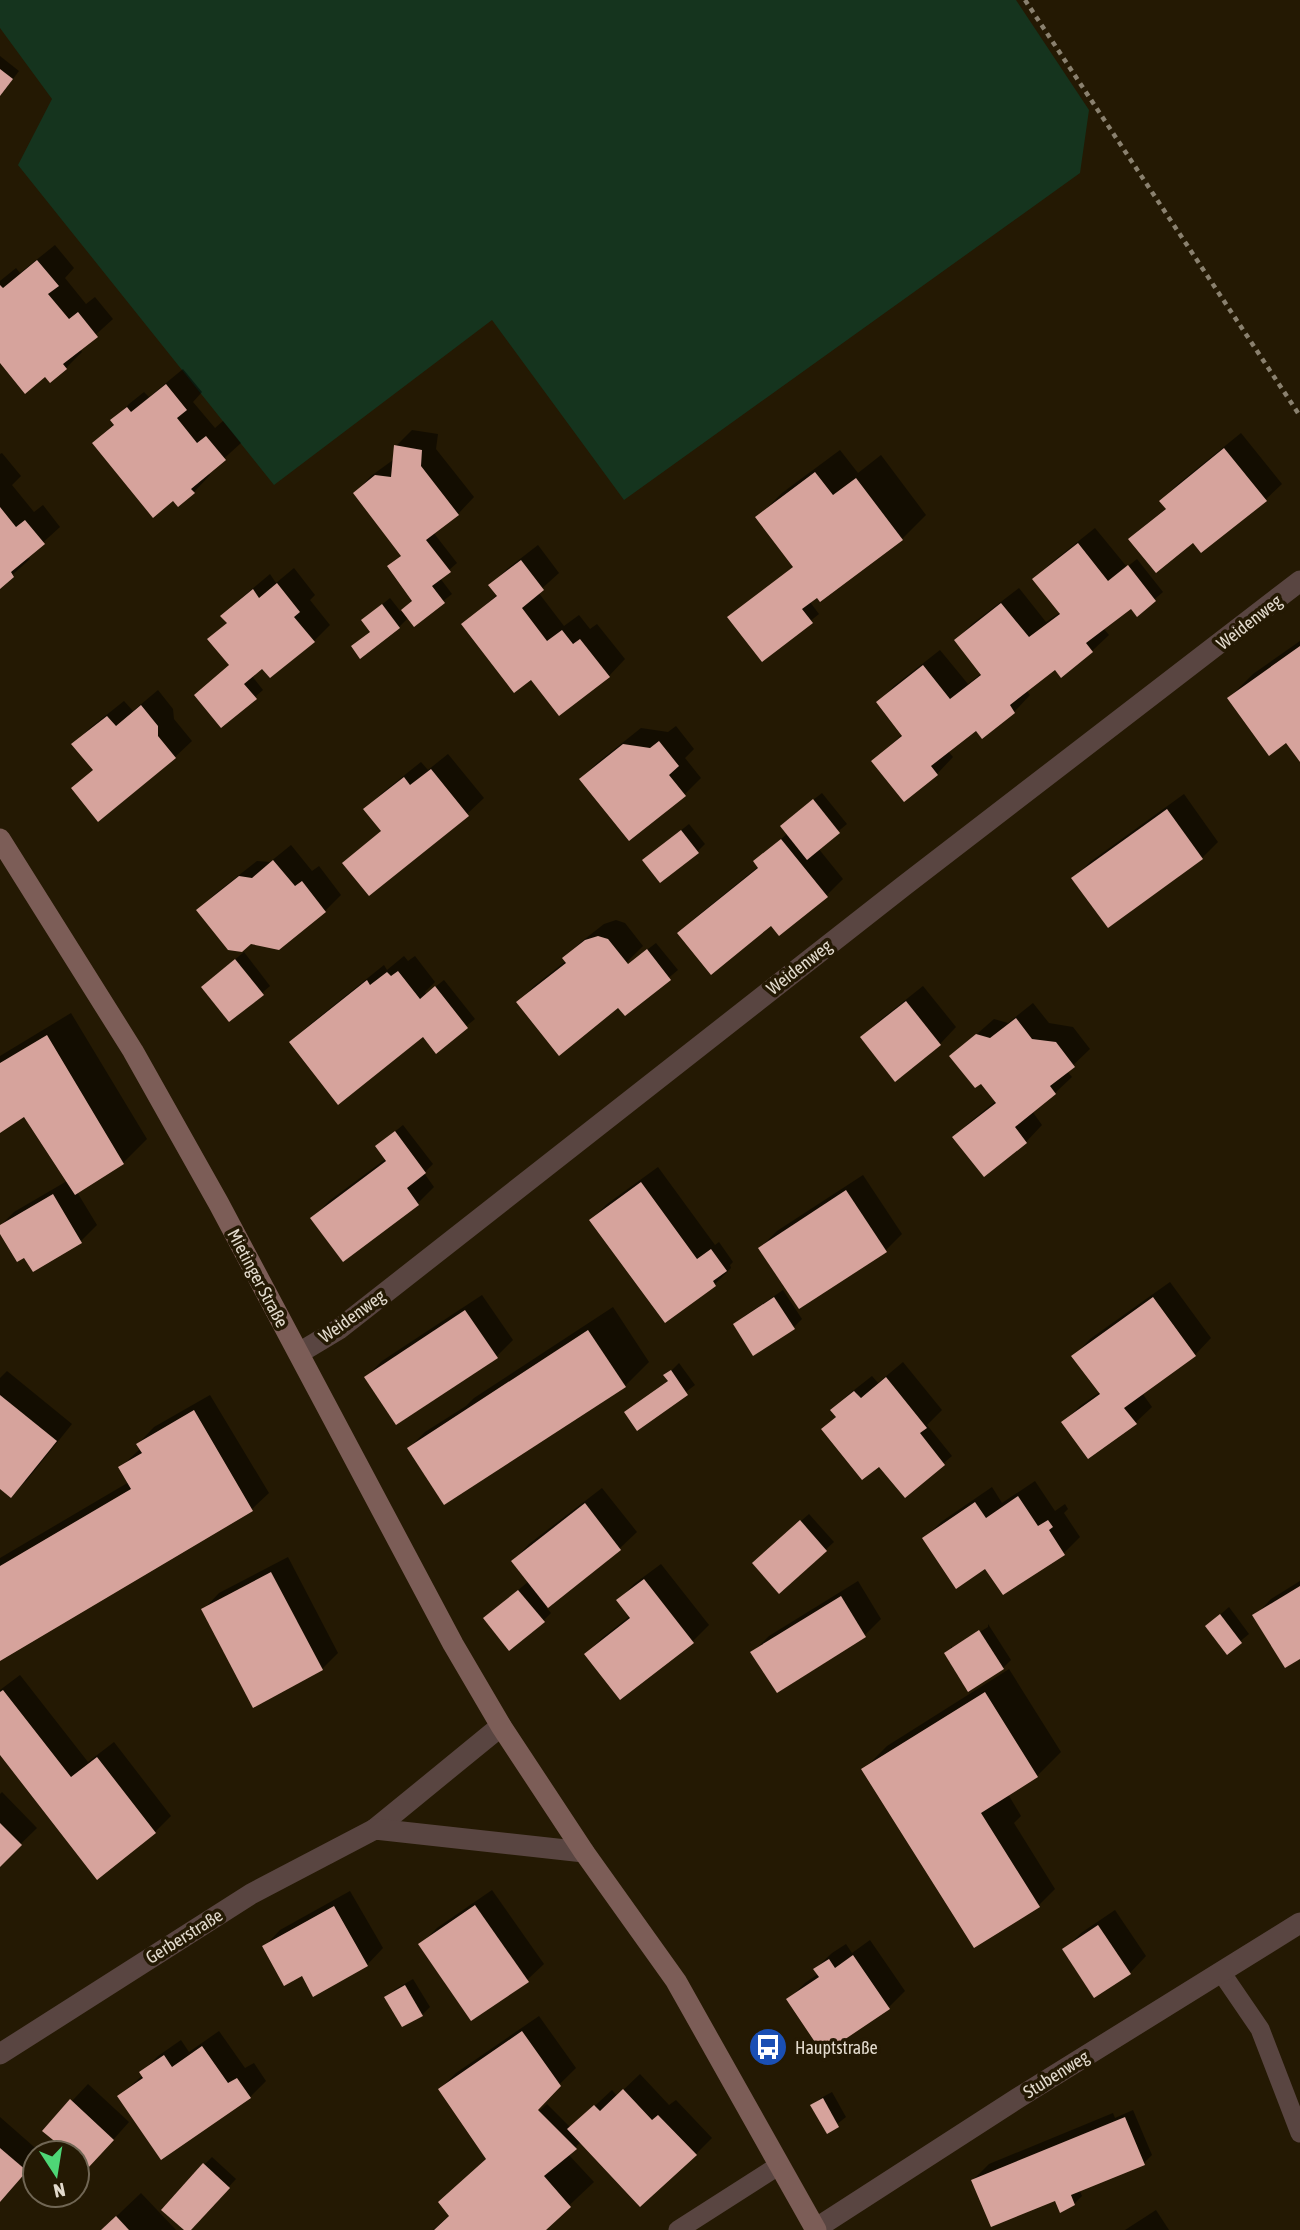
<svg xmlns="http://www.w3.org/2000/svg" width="1300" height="2230" viewBox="0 0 1300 2230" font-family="'Asap Condensed',sans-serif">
<rect width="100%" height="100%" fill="#241903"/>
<path fill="#15341e" d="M0 0H1016L1089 110 1080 173 624 500 492 320 274 485 18 165 52 99 0 28Z"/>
<g fill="#0007">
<path d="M0 56 19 71 0 96Z"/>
<path d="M55 245 74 268 65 278 86 304 95 297 113 319 80 349 82 352 66 368 45 374 0 361V281L16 268 20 273Z"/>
<path d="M183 369 202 392 193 402 215 428 223 421 241 443 208 473 210 475 194 492 179 504 94 443 115 423 113 421 129 404 144 392 149 397Z"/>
<path d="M412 430 438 434 436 449 474 497 458 514 433 532 457 563 440 578 452 594 414 624 409 617 399 627 371 631 363 620 390 598 401 612 414 600 389 567 403 555 355 493 371 476 393 460 396 446Z"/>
<path d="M1241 433 1282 484 1265 500 1193 540 1138 531 1167 508 1161 501 1178 484Z"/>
<path d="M840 450 858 473 881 455 926 515 902 539 810 602 819 614 762 660 795 566 758 517 782 493Z"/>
<path d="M2 453 21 476 12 485 34 512 43 505 60 527 27 557 30 559 0 586V454Z"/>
<path d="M1095 528 1127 567 1137 559 1163 592 1137 614 1131 606 1103 628 1109 635 1092 651 1061 676 1055 667 1026 690 1030 695 1014 712 976 728 948 751 953 757 937 774 873 761 903 734 878 703 894 686 940 650 968 684 982 673 956 640 972 624 1019 588 1046 622 1061 612 1034 579 1051 563Z"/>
<path d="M538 545 559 573 538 592 564 626 579 615 590 629 597 624 625 659 609 676 532 678 464 624 498 594 491 585 507 569Z"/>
<path d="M294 568 315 595 310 600 330 625 314 641 262 667 252 676 263 690 221 726 231 665 210 639 228 622 223 616 239 600 270 574 276 583Z"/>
<path d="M1300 641V759L1287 741 1229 698 1253 674Z"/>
<path d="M158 690 173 709 174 719 192 741 175 757 98 820 95 770 74 744 90 728 124 701 133 711Z"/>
<path d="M676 726 694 749 685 758 701 778 685 794 629 839 581 779 597 763 641 728 668 732Z"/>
<path d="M448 754 484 798 467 814 383 831 366 809 382 793 421 762 428 770Z"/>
<path d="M822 793 847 824 818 848 843 879 827 895 780 934 772 924 679 933 696 917 759 866 755 862 788 833 790 818Z"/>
<path d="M1184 794 1218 842 1202 858 1074 878 1090 862Z"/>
<path d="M689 824 705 844 697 852 644 860Z"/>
<path d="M291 845 312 871 319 866 341 895 325 911 198 910 215 894 257 861 270 862Z"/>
<path d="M616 920 625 923 643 946 626 963 627 965 656 943 678 970 625 1014 619 1006 518 1003 534 986 566 961 564 958 581 942 604 924Z"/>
<path d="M244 952 270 986 262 993 211 979Z"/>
<path d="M404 956 408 961 415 956 435 982 425 992 426 994 444 980 475 1019 436 1051 423 1035 291 1042 308 1026 384 965 387 970Z"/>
<path d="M923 986 956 1027 940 1044 862 1037 879 1021Z"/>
<path d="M1033 1003 1049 1023 1073 1027 1090 1049 1067 1071 1072 1077 1055 1093 1032 1111 1042 1125 1026 1142 984 1175 954 1137 971 1121 996 1101 981 1081 952 1056 994 1019 1008 1023Z"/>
<path d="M71 1013 147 1139 123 1163 77 1192 97 1225 81 1241 25 1256 0 1231V1226L14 1212 67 1181 24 1115 0 1131V1056Z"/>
<path d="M403 1125 433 1164 424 1173 434 1187 418 1203 344 1259 313 1218 329 1201 387 1158 377 1146Z"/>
<path d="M658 1167 715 1245 719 1242 733 1262 730 1265 731 1268 715 1284 665 1321 591 1220 607 1204Z"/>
<path d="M863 1175 902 1234 886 1250 760 1248 777 1231Z"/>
<path d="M1170 1282 1211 1338 1195 1355 1142 1393 1152 1407 1135 1423 1064 1422 1080 1406 1100 1392 1074 1356 1090 1339Z"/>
<path d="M783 1290 802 1319 794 1327 735 1325 743 1317Z"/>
<path d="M482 1295 513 1340 496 1357 366 1377 382 1361Z"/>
<path d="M613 1307 649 1362 625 1386 409 1448 425 1432 466 1406 474 1398Z"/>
<path d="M903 1362 942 1410 927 1425 952 1456 905 1496 879 1464 823 1429 837 1416 832 1410 849 1394 872 1376 878 1383Z"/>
<path d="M679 1363 695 1385 638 1429 626 1412 669 1380 666 1376Z"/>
<path d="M7 1371 72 1424 27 1480 11 1496 0 1487V1378Z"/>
<path d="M210 1395 269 1493 252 1509 0 1659V1558L129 1482 121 1467 141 1448 138 1444 154 1427Z"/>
<path d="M1035 1481 1055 1511 1065 1504 1068 1509 1064 1513 1080 1537 1064 1553 986 1567 925 1538 941 1522 992 1487 1002 1503Z"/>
<path d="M602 1488 637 1532 620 1548 546 1607 551 1613 544 1620 493 1611 529 1581 513 1561 529 1544Z"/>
<path d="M809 1514 834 1542 779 1592 762 1555Z"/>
<path d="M288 1557 338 1653 322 1669 203 1610 219 1593Z"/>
<path d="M661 1564 709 1625 693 1641 620 1698 586 1654 602 1638 630 1616 618 1601 634 1584Z"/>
<path d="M858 1581 881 1619 865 1635 753 1652 769 1636Z"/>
<path d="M1300 1581V1657L1255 1616 1271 1599Z"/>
<path d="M1229 1607 1249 1634 1227 1652 1207 1626Z"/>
<path d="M988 1624 1011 1660 1003 1668 946 1653 952 1646V1649L988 1627Z"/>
<path d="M1009 1669 1061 1752 1037 1776 1008 1794 1021 1816 1014 1823 1055 1889 1039 1905 863 1770 887 1746Z"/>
<path d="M20 1675 88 1762 114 1742 171 1816 155 1832 0 1753V1690Z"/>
<path d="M2 1792 37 1828 0 1864V1794Z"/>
<path d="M492 1890 544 1964 527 1980 421 1944 437 1928Z"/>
<path d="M350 1891 383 1948 367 1965 303 1974 264 1947 280 1930Z"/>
<path d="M1115 1910 1146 1956 1130 1973 1064 1950 1081 1933Z"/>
<path d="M870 1940 905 1991 889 2007 789 1999 805 1983 818 1974 815 1969 832 1953 846 1944 852 1953Z"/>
<path d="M413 1979 430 2007 422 2015 386 1998 394 1990Z"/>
<path d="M539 2016 576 2068 508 2135 534 2116 547 2104 571 2128 612 2090 617 2096 640 2074 669 2105 676 2100 712 2138 696 2154 581 2142 568 2154 594 2182 543 2230H433L451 2214 440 2202 487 2158 440 2089 456 2073Z"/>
<path d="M219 2031 245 2068 254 2063 266 2081 250 2097 119 2096 143 2075 141 2073 158 2056 181 2040 189 2052Z"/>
<path d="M88 2084 129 2122 104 2150 77 2157V2153H72L44 2131Z"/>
<path d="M832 2092 846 2117 827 2132 813 2105 821 2098Z"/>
<path d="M1133 2110 1152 2155 1144 2163 1079 2189 1082 2196 1074 2204 1063 2196 973 2180 989 2164 1113 2113 1115 2118Z"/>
<path d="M0 2117 41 2153H35V2162L0 2202Z"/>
<path d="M212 2157 236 2179 189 2230H186L204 2165Z"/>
<path d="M141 2193 176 2230H102Z"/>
<path d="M1156 2210 1169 2230H1125Z"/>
</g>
<g fill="#d6a39c">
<path d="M0 69 13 79 0 96Z"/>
<path d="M37 260 59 286 48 294 69 319 78 312 98 337 63 364 67 369 50 383 45 377 25 394 0 363V285L3 288Z"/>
<path d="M166 384 187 410 177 418 197 443 206 436 226 460 191 489 195 493 178 507 173 501 153 518 92 443 114 425 110 420 127 407 131 412Z"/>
<path d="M394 445 422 450 421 466 459 515 426 540 451 572 432 586 445 603 414 627 401 610 412 601 387 566 401 556 353 493 375 475 391 477Z"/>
<path d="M1224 448 1267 501 1201 553 1193 543 1156 573 1128 539 1166 509 1159 501Z"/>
<path d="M815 472 833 495 856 478 903 540 820 602 817 598 802 609 813 623 762 662 727 617 793 567 755 517Z"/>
<path d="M0 507 16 527 25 520 45 544 11 572 14 577 0 589Z"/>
<path d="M1078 543 1108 581 1128 565 1156 601 1137 617 1131 609 1086 643 1093 652 1061 678 1055 670 1010 705 1015 713 982 739 976 731 931 766 938 775 904 802 871 761 902 736 876 702 923 665 950 699 981 675 954 640 1001 603 1029 637 1060 614 1032 579Z"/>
<path d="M521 560 544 590 522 608 547 641 562 630 573 644 580 639 610 677 559 716 531 680 514 693 461 624 497 596 488 585Z"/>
<path d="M277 583 300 612 294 617 315 642 270 678 262 669 244 684 257 699 221 728 194 695 229 665 207 639 227 623 220 616 253 589 259 598Z"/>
<path d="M382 604 400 628 360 659 351 646 370 632 361 620Z"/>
<path d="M1300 646V762L1286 743 1269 756 1227 698Z"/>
<path d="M141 705 158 726V736L176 758 98 822 71 788 93 770 71 744 107 716 116 726Z"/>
<path d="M659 741 679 766 669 775 686 796 629 841 579 779 623 744 650 748Z"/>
<path d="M431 769 469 816 369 896 342 863 381 831 363 809 404 777 410 785Z"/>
<path d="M813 799 840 833 807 860 780 826Z"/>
<path d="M1167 809 1203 859 1108 928 1071 878Z"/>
<path d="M681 830 699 853 660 883 642 860Z"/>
<path d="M781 839 828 897 779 936 771 926 711 975 677 933 758 868 753 861Z"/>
<path d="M273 860 295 886 302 881 326 912 279 950 251 944 242 952 228 950 196 910 239 876 252 878Z"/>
<path d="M598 936 608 939 628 964 647 949 671 980 625 1016 618 1008 559 1056 516 1002 566 963 562 958 585 940Z"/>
<path d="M235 959 264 995 229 1022 201 987Z"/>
<path d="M398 971 420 999 435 986 468 1028 436 1054 423 1037 338 1105 289 1042 367 980 370 985 387 972 391 976Z"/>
<path d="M906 1001 941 1045 895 1082 860 1037Z"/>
<path d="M1016 1018 1032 1039 1056 1042 1075 1067 1050 1086 1056 1094 1015 1127 1027 1143 984 1177 952 1137 996 1103 981 1084 975 1088 949 1056 976 1034 990 1038Z"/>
<path d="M47 1035 124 1164 75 1195 24 1117 0 1133V1063Z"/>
<path d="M395 1131 426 1173 407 1188 419 1205 343 1262 310 1218 386 1161 375 1146Z"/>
<path d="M641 1182 697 1259 711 1249 727 1271 713 1281 716 1286 665 1323 589 1220Z"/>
<path d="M846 1190 887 1252 799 1309 758 1248Z"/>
<path d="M53 1194 82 1243 33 1272 24 1258 17 1262 0 1234V1225Z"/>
<path d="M774 1297 795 1329 753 1356 733 1324Z"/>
<path d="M1153 1297 1196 1356 1124 1408 1137 1424 1088 1459 1061 1422 1100 1394 1071 1356Z"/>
<path d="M465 1310 498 1358 396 1425 364 1377Z"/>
<path d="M588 1330 626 1387 444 1505 407 1448Z"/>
<path d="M671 1370 688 1395 637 1431 624 1412 668 1381 663 1375Z"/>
<path d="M886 1377 927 1428 920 1433 945 1465 905 1498 879 1467 862 1480 821 1429 836 1417 830 1410 854 1391 861 1398Z"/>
<path d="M0 1395 57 1441 11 1498 0 1489Z"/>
<path d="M194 1410 253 1511 0 1661V1566L131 1489 118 1467 142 1453 136 1444Z"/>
<path d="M1018 1496 1038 1526 1048 1520 1053 1527 1049 1530 1065 1555 1003 1595 985 1569 956 1589 922 1538 975 1502 986 1518Z"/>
<path d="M585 1503 621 1550 548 1608 511 1561Z"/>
<path d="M800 1520 827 1551 779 1594 752 1563Z"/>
<path d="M271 1572 323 1670 253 1708 201 1609Z"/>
<path d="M644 1579 694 1643 620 1700 584 1654 630 1618 616 1600Z"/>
<path d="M1300 1586V1659L1285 1668 1252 1615Z"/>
<path d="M518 1590 545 1622 509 1651 483 1618Z"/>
<path d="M841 1596 866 1637 777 1693 750 1652Z"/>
<path d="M1220 1614 1242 1643 1227 1655 1205 1626Z"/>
<path d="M979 1630 1004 1669 968 1692 944 1653Z"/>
<path d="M3 1690 71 1777 97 1757 156 1833 97 1880 0 1755V1692Z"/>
<path d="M985 1692 1038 1777 981 1813 1040 1907 974 1948 861 1769Z"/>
<path d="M0 1823 22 1845 0 1867Z"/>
<path d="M475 1905 529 1982 471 2021 418 1944Z"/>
<path d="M334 1906 368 1966 313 1997 302 1976 284 1986 262 1946Z"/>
<path d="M1098 1925 1131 1974 1094 1998 1062 1949Z"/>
<path d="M853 1955 890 2009 823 2054 786 1999 819 1977 813 1969 829 1959 835 1968Z"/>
<path d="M405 1985 423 2016 402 2027 384 1997Z"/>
<path d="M522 2031 561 2086 538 2110 577 2149 544 2176 571 2207 546 2230H434L449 2216 438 2202 486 2159 438 2089Z"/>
<path d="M202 2046 228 2083 237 2078 251 2098 161 2160 117 2096 143 2078 139 2072 164 2055 172 2067Z"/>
<path d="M623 2089 652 2120 658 2115 697 2155 640 2207 567 2129 594 2105 600 2111Z"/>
<path d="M823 2098 839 2127 827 2134 810 2105Z"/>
<path d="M70 2099 114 2140 88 2168 77 2159V2153H69L42 2131Z"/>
<path d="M1125 2117 1145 2165 1071 2195 1075 2205 1060 2213 1055 2201 991 2227 971 2180Z"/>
<path d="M0 2148 27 2171 0 2202Z"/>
<path d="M203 2163 230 2188 191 2230H184L161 2210Z"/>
<path d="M116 2216 129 2230H101Z"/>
</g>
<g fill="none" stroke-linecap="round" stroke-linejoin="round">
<path stroke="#8a816f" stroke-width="4.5" stroke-dasharray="5 5" stroke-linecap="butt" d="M1025 0 1300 416"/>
<g stroke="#594541" stroke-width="19">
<path d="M1221 1972 1260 2029 1300 2133"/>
<path d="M678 2230 778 2166"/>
</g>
<g stroke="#594541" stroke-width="21">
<path d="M299 1353 339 1329 905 885 1300 581"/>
<path d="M375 1829 501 1726"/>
<path d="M0 2054 251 1894 375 1829 584 1852"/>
<path d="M815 2229 1018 2098 1300 1923"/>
</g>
<path stroke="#7c5d57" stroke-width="21" d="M0 839 133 1051 219 1204 453 1644 501 1726 584 1852 676 1981 816 2230"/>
</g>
<defs>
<symbol id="bus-disc" viewBox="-11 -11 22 22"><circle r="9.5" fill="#1a4fb4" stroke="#241903"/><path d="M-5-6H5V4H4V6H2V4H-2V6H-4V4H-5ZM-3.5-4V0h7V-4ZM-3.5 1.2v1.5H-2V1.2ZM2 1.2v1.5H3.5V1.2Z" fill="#fff"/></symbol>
</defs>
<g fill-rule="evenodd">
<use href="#bus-disc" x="746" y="2025" width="44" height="44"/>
</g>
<g text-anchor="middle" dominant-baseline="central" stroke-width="7" stroke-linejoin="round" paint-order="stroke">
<g font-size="18" fill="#e2dacd" stroke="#241903">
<text transform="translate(1249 622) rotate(-38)">Weidenweg</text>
<text transform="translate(799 967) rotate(-38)">Weidenweg</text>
<text transform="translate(258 1278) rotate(62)">Mietinger Straße</text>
<text transform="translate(352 1316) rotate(-36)">Weidenweg</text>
<text transform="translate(184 1936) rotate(-32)">Gerberstraße</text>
<text transform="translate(1056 2074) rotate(-32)">Stubenweg</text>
</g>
<g font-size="18" fill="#e2dacd" stroke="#241903" text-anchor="start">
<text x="795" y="2047">Hauptstraße</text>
</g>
</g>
<g transform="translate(56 2174) rotate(168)"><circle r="33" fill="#241903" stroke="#706654" stroke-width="2"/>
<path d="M0-5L12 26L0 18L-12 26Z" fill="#4ed676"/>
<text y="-10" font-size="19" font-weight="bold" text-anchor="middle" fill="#e2dacd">N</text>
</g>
</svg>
